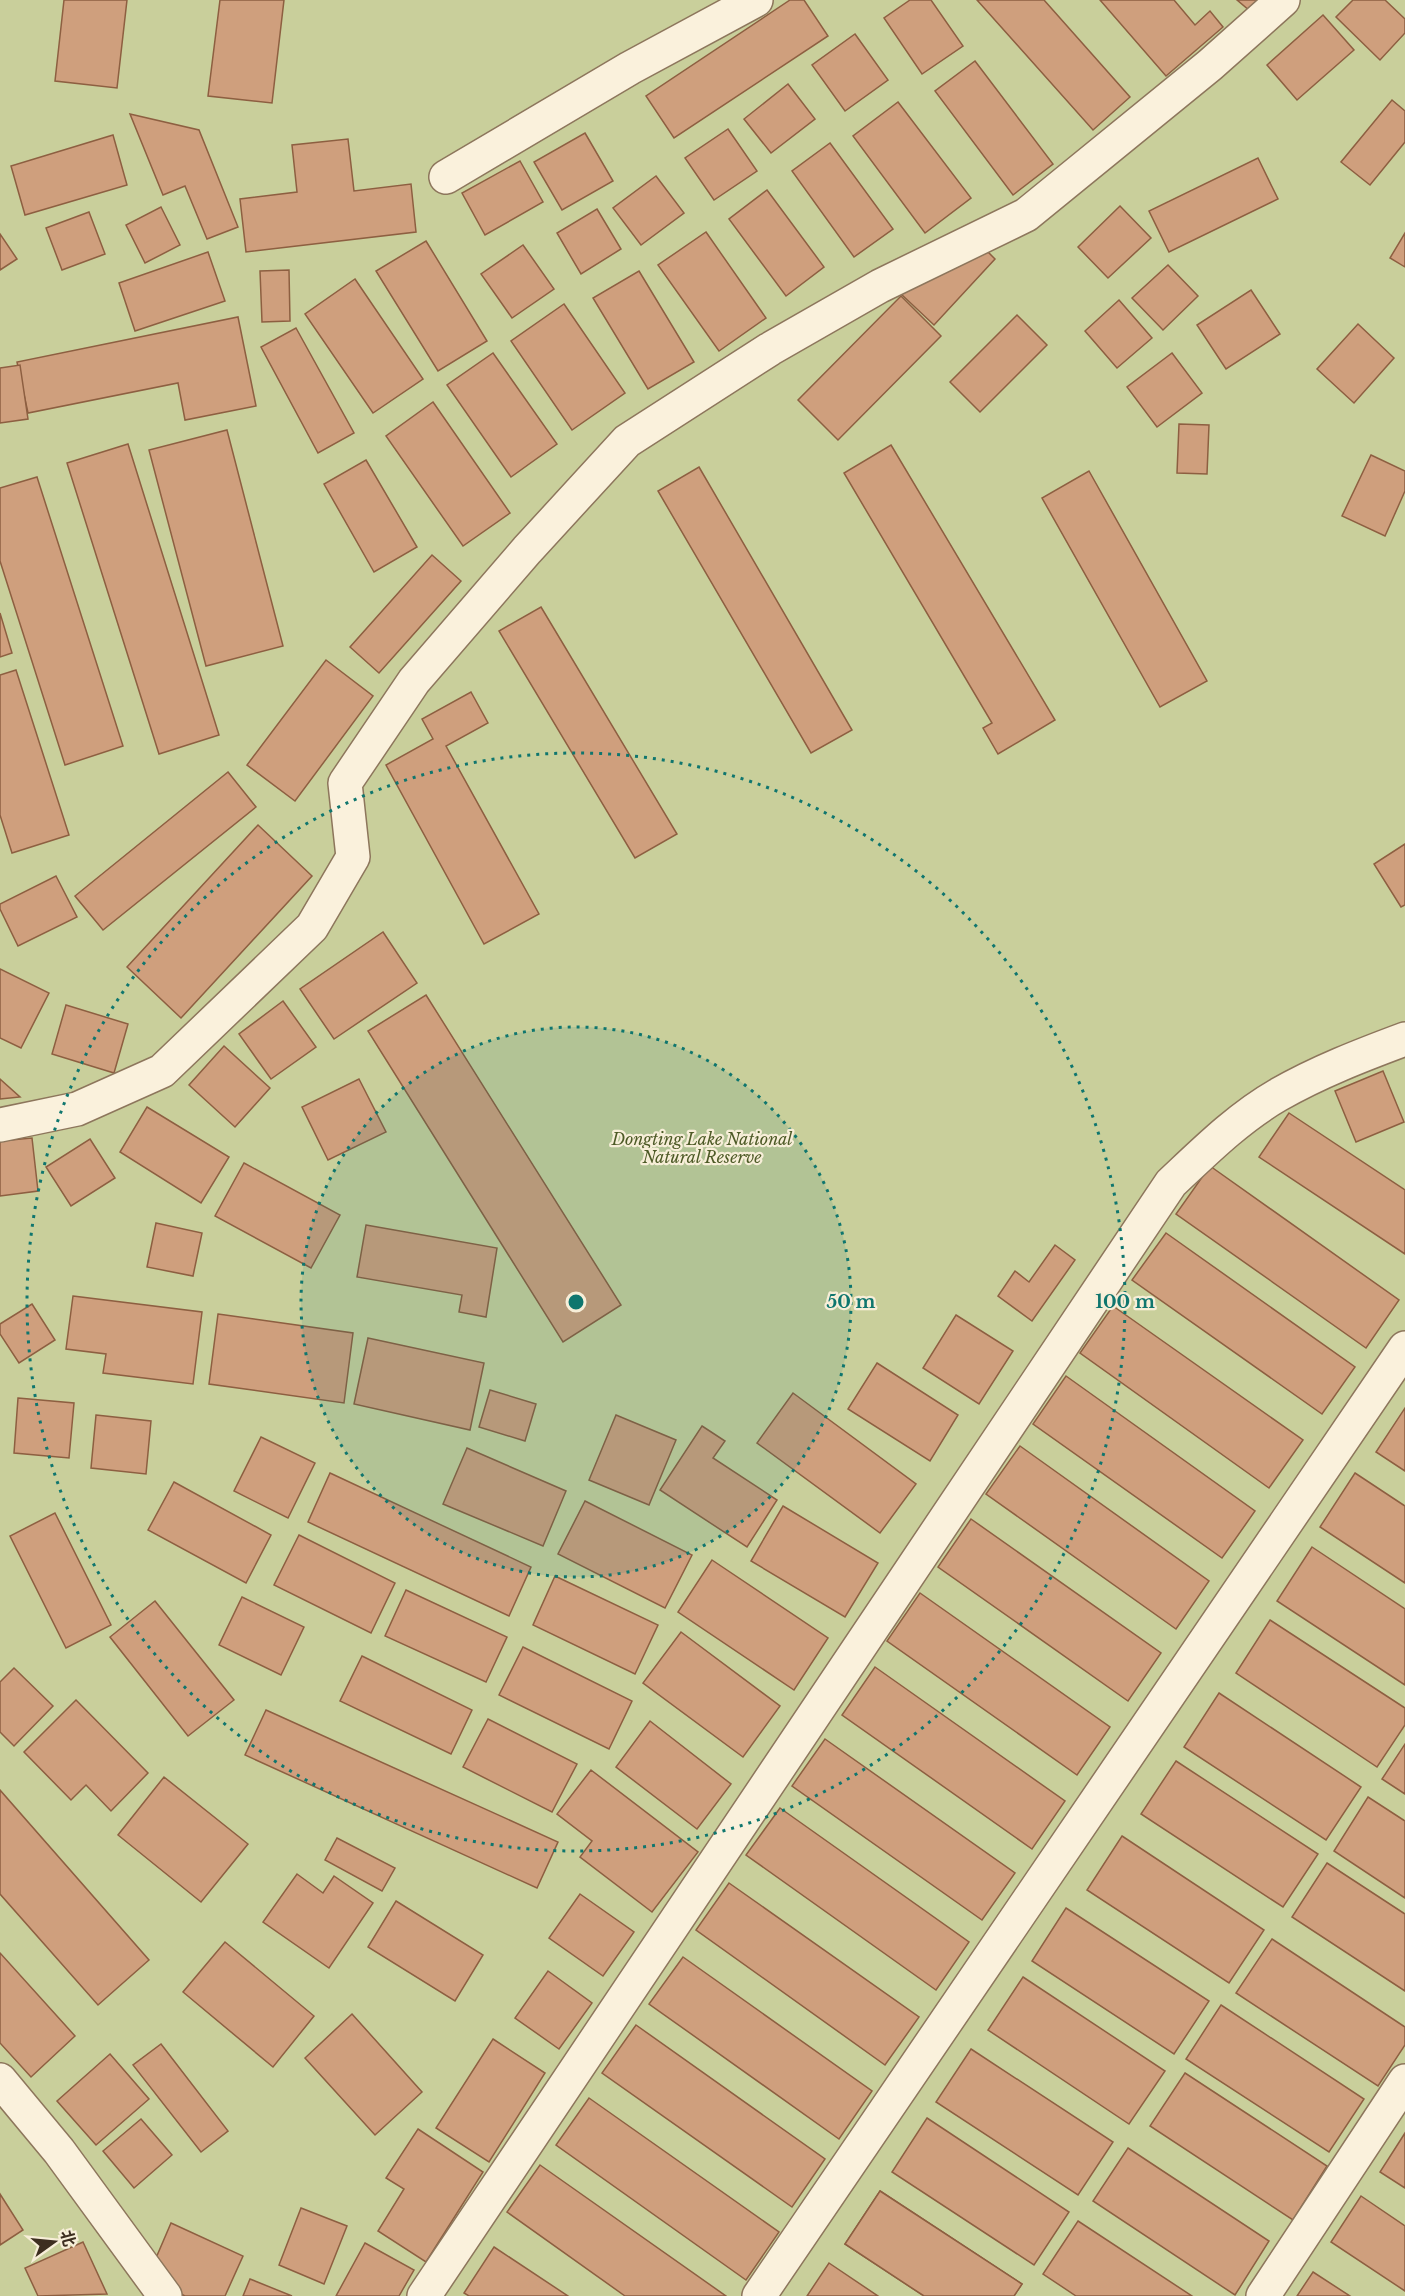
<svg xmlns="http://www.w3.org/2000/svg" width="1405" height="2296" viewBox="0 0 1405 2296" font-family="'Libre Baskerville','Noto Sans SC',serif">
<rect width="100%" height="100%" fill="#f0e4c8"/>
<rect fill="#c9cf9b" x="0" y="0" width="1405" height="2296"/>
<g fill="#cf9f7d" stroke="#8d5f41" stroke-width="1.5">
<path d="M64 0H127L117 88 55 81Z"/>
<path d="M220 0H284L272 103 208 96Z"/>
<path d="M790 0H804L828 36 674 138 646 96Z"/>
<path d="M910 0H931L963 46 922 74 884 18Z"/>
<path d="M977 0H1044L1130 97 1093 130Z"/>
<path d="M1100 0H1174L1195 25 1210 11 1223 27 1166 76Z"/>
<path d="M1237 0H1259L1250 11Z"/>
<path d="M1353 0H1385L1405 19V33L1380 60 1336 17Z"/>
<path d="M1323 15 1354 50 1297 100 1267 65Z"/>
<path d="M855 34 888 80 845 111 812 65Z"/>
<path d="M975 61 1053 164 1013 195 935 91Z"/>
<path d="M788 84 815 119 771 153 744 119Z"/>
<path d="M1392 100 1405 111V142L1370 185 1341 162Z"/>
<path d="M898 102 971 198 925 233 853 136Z"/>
<path d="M130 114 199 130 238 227 207 239 185 186 163 195Z"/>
<path d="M728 129 757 171 714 200 685 158Z"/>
<path d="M585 133 613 181 562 210 534 162Z"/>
<path d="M113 135 127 185 25 215 11 166Z"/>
<path d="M348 139 354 191 411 184 416 232 246 252 240 199 297 192 292 145Z"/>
<path d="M830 143 893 229 854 257 792 171Z"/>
<path d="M1258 158 1278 199 1169 252 1149 211Z"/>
<path d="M520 161 543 202 485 235 462 193Z"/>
<path d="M656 176 684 213 641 245 613 208Z"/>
<path d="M767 190 824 267 786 296 729 219Z"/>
<path d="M1120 206 1151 238 1108 278 1078 247Z"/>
<path d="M161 207 180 245 145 263 126 225Z"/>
<path d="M597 209 621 249 581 274 557 233Z"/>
<path d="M89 212 105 254 62 270 46 228Z"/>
<path d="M706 232 766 318 719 351 658 265Z"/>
<path d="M1405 233V267L1390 258Z"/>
<path d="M0 234 17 259 0 270Z"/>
<path d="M426 241 487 341 438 371 376 271Z"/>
<path d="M523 245 554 289 512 318 481 274Z"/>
<path d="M985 249 995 259 934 325 901 294Z"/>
<path d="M208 252 225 301 135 331 119 283Z"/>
<path d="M1168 265 1198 296 1163 330 1132 298Z"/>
<path d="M289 270 290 321 262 322 260 271Z"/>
<path d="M639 271 694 362 648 389 593 298Z"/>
<path d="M355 279 423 379 373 413 305 314Z"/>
<path d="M1251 290 1280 334 1226 369 1197 325Z"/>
<path d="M901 296 941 336 838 440 798 400Z"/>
<path d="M1119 300 1152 338 1117 368 1085 331Z"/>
<path d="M564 304 625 393 572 430 511 341Z"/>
<path d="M1017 315 1047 345 980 412 950 382Z"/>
<path d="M238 317 256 406 185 420 178 383 28 413 17 362Z"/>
<path d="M1358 324 1394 358 1354 403 1317 369Z"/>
<path d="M296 328 354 433 318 453 261 347Z"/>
<path d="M493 353 557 444 511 477 447 385Z"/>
<path d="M1172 353 1202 393 1157 427 1127 387Z"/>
<path d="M20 365 28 419 0 423V368Z"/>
<path d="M433 402 510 513 463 546 386 436Z"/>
<path d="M1179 424 1209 425 1207 474 1177 473Z"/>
<path d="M227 430 283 646 206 666 149 450Z"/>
<path d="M128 444 219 735 159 754 67 463Z"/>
<path d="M891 445 1055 720 998 754 983 728 992 723 844 473Z"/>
<path d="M1371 455 1405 471V491L1385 536 1342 516Z"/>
<path d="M366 460 417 547 374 572 324 484Z"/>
<path d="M699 467 852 730 811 753 658 491Z"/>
<path d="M1089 471 1207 681 1160 707 1042 498Z"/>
<path d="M37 477 123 746 65 765 0 561V488Z"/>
<path d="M432 555 461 581 379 673 350 647Z"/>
<path d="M541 607 677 834 635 858 499 631Z"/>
<path d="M0 613 12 653 0 657Z"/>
<path d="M326 660 373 696 295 801 247 765Z"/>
<path d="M16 670 69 835 12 853 0 815V675Z"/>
<path d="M471 692 488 723 446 746 539 914 484 944 386 765 433 739 422 719Z"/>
<path d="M228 772 256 807 103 930 75 896Z"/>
<path d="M258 825 312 876 181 1018 127 967Z"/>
<path d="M1405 844V905L1401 907 1374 864Z"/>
<path d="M56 876 77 917 18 946 0 909V904Z"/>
<path d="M383 932 417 983 334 1039 300 989Z"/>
<path d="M0 969 49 993 21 1048 0 1038Z"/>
<path d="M426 995 621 1305 563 1342 368 1031Z"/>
<path d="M283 1001 316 1047 271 1079 239 1034Z"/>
<path d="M66 1005 128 1024 114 1073 52 1054Z"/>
<path d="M224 1046 270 1088 235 1127 189 1085Z"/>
<path d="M1383 1071 1404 1122 1356 1142 1335 1091Z"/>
<path d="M0 1079 20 1097 0 1099Z"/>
<path d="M359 1079 386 1132 328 1160 302 1107Z"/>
<path d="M147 1107 229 1157 201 1203 120 1152Z"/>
<path d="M1289 1113 1405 1190V1254L1259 1157Z"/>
<path d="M32 1138 38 1191 0 1196V1141Z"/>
<path d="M90 1139 115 1178 71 1206 46 1167Z"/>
<path d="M244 1163 340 1215 311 1268 215 1216Z"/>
<path d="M1210 1166 1399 1300 1366 1348 1176 1214Z"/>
<path d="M156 1223 202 1233 193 1276 147 1267Z"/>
<path d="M366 1225 497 1248 486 1317 459 1312 462 1295 357 1277Z"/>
<path d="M1166 1233 1355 1367 1322 1414 1132 1280Z"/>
<path d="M1055 1245 1075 1260 1032 1321 998 1296 1015 1271 1029 1282Z"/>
<path d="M73 1296 202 1312 193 1384 103 1373 106 1354 66 1349Z"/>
<path d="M32 1304 55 1340 19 1363 0 1334V1324Z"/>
<path d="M1113 1306 1303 1440 1269 1488 1080 1353Z"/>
<path d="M218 1314 353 1333 344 1403 209 1384Z"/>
<path d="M956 1315 1013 1351 979 1404 923 1368Z"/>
<path d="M368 1338 484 1363 470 1430 354 1404Z"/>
<path d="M877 1363 958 1415 930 1461 848 1409Z"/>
<path d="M1066 1376 1255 1511 1222 1558 1033 1424Z"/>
<path d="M490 1390 536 1404 525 1441 479 1427Z"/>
<path d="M793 1393 916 1484 880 1533 757 1443Z"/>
<path d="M18 1398 74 1403 69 1458 14 1453Z"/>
<path d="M1405 1408V1471L1376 1452Z"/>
<path d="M96 1415 151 1421 146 1474 91 1468Z"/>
<path d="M616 1415 676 1440 649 1505 589 1480Z"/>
<path d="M702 1426 725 1441 713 1458 777 1500 747 1547 660 1490Z"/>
<path d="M261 1437 315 1463 288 1518 234 1491Z"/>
<path d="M1020 1446 1209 1581 1176 1629 986 1494Z"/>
<path d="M467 1448 566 1491 543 1546 443 1504Z"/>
<path d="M330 1473 531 1567 509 1616 308 1522Z"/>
<path d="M1355 1473 1405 1506V1583L1320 1527Z"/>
<path d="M174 1482 271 1535 246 1583 148 1530Z"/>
<path d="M585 1501 692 1555 665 1608 558 1554Z"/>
<path d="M783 1506 878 1563 845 1617 751 1561Z"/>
<path d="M55 1513 111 1625 66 1648 10 1536Z"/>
<path d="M971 1519 1161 1653 1128 1701 938 1567Z"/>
<path d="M299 1535 395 1583 371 1633 274 1585Z"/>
<path d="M1312 1547 1405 1609V1685L1277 1601Z"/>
<path d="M712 1560 828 1638 794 1690 678 1612Z"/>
<path d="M555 1576 658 1625 635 1674 533 1625Z"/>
<path d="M406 1590 507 1637 486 1682 385 1636Z"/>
<path d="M920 1593 1110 1727 1077 1775 887 1641Z"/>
<path d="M242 1597 304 1627 281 1675 219 1645Z"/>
<path d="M155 1601 234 1700 188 1736 110 1637Z"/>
<path d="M1270 1620 1405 1708V1725L1377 1767 1236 1673Z"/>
<path d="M681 1632 780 1706 743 1757 643 1683Z"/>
<path d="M523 1647 632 1701 609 1749 499 1695Z"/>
<path d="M362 1656 472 1710 451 1754 340 1701Z"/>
<path d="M875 1667 1065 1801 1032 1849 842 1715Z"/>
<path d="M14 1668 53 1706 14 1746 0 1732V1682Z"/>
<path d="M1219 1693 1361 1787 1326 1840 1184 1747Z"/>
<path d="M76 1700 148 1773 111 1811 86 1785 71 1800 24 1752Z"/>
<path d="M266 1710 558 1842 537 1888 245 1755Z"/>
<path d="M488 1719 577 1764 552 1812 463 1767Z"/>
<path d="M650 1721 731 1784 697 1829 616 1767Z"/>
<path d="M825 1739 1015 1873 982 1920 792 1786Z"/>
<path d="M1405 1744V1794L1382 1779Z"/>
<path d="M1176 1761 1318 1854 1283 1907 1141 1814Z"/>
<path d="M591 1770 698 1852 652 1912 580 1857 592 1841 557 1814Z"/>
<path d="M164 1777 248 1844 201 1902 118 1835Z"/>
<path d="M0 1790 149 1960 98 2005 0 1894Z"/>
<path d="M1368 1797 1405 1821V1898L1334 1851Z"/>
<path d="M780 1808 969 1942 936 1990 746 1855Z"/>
<path d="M1122 1836 1264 1930 1229 1983 1087 1890Z"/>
<path d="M337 1838 395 1868 382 1891 325 1860Z"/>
<path d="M1327 1863 1405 1914V1991L1292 1917Z"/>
<path d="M297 1874 323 1893 334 1876 373 1903 329 1968 263 1922Z"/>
<path d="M729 1883 919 2017 885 2065 696 1930Z"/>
<path d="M580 1894 634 1932 603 1976 549 1938Z"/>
<path d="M396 1901 483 1955 455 2001 368 1947Z"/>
<path d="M1066 1908 1209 2001 1174 2054 1032 1961Z"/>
<path d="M1272 1939 1405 2027V2045L1378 2086 1236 1993Z"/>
<path d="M225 1942 314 2016 273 2067 183 1992Z"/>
<path d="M0 1953 75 2036 31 2077 0 2043Z"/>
<path d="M683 1957 872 2091 839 2139 649 2004Z"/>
<path d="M548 1971 592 2003 559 2049 515 2018Z"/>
<path d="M1023 1977 1165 2071 1129 2124 988 2030Z"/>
<path d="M1221 2005 1364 2099 1329 2152 1186 2059Z"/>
<path d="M352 2014 422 2092 375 2135 305 2058Z"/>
<path d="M636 2025 825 2159 792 2207 602 2073Z"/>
<path d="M493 2039 545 2073 489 2162 436 2128Z"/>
<path d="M161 2044 228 2131 201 2152 133 2065Z"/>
<path d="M971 2049 1113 2142 1078 2195 936 2102Z"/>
<path d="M110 2054 149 2099 96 2145 57 2101Z"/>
<path d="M1185 2073 1327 2166 1293 2220 1150 2126Z"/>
<path d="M589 2098 779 2232 746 2280 556 2145Z"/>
<path d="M927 2118 1069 2212 1034 2265 892 2172Z"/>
<path d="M141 2119 172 2155 134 2188 103 2151Z"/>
<path d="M418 2129 483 2172 426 2262 378 2231 404 2189 386 2178Z"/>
<path d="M1405 2133V2188L1380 2172Z"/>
<path d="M1128 2148 1269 2241 1235 2295 1093 2201Z"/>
<path d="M540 2165 726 2296H625L507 2212Z"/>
<path d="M880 2191 1022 2284 1014 2296H924L845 2244Z"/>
<path d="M880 2191 1022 2284 1014 2296H924L845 2244Z"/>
<path d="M0 2194 23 2230 0 2245Z"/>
<path d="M1361 2196 1405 2226V2291L1331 2242Z"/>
<path d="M301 2208 347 2226 324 2284 279 2265Z"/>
<path d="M1078 2221 1192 2296H1076L1043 2274Z"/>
<path d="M171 2223 243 2256 225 2296H185L179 2293 156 2258Z"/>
<path d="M83 2242 107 2294 38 2296 25 2268Z"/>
<path d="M365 2243 414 2270 399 2296H336Z"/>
<path d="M494 2247 568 2296H469L464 2293Z"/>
<path d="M829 2263 878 2296H807Z"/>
<path d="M1313 2272 1350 2296H1297Z"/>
<path d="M250 2279 292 2296H243Z"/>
</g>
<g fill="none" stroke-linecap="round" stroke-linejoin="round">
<defs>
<g id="minor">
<path d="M446 177 630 68 756 0"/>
<path d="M0 1125 77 1109 162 1071 312 927 353 857 345 783 414 681 527 550 627 441 770 349 880 286 1026 215 1210 65 1283 0"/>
<path d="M0 2080 59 2151 165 2296"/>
<path d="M424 2296 1171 1183C1204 1152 1238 1118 1278 1095 1318 1072 1362 1055 1405 1039"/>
<path d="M759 2296 1405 1348"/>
<path d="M1263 2296 1405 2081"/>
</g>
</defs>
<use href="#minor" stroke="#8d765c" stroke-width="36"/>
<use href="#minor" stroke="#faf1dc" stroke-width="33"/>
</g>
<circle cx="576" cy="1302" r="275" fill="#0f766e" fill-opacity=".12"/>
<g fill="none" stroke="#0f766e" stroke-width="3" stroke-dasharray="3 6">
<circle cx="576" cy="1302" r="275"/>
<circle cx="576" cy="1302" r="549"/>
</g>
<g text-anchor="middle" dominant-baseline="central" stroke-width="4.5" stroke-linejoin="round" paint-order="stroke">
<g font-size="16" font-style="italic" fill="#4d5a26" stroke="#f7eed8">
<text x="702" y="1139">Dongting Lake National<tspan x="702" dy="18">Natural Reserve</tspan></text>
</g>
</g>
<circle cx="576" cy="1302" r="9" fill="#0f766e" stroke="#f7eed8" stroke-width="3"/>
<g font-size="18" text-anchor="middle" font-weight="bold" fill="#0f766e" stroke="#f7eed8" stroke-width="4.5" stroke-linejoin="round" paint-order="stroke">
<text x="851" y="1308">50 m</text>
<text x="1125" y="1308">100 m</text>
</g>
<g transform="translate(54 2242) rotate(75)" stroke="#f7eed8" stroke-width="4.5" paint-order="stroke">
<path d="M0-4.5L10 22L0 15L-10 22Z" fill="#3d2e20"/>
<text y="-9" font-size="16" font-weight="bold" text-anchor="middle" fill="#3d2e20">北</text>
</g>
</svg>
